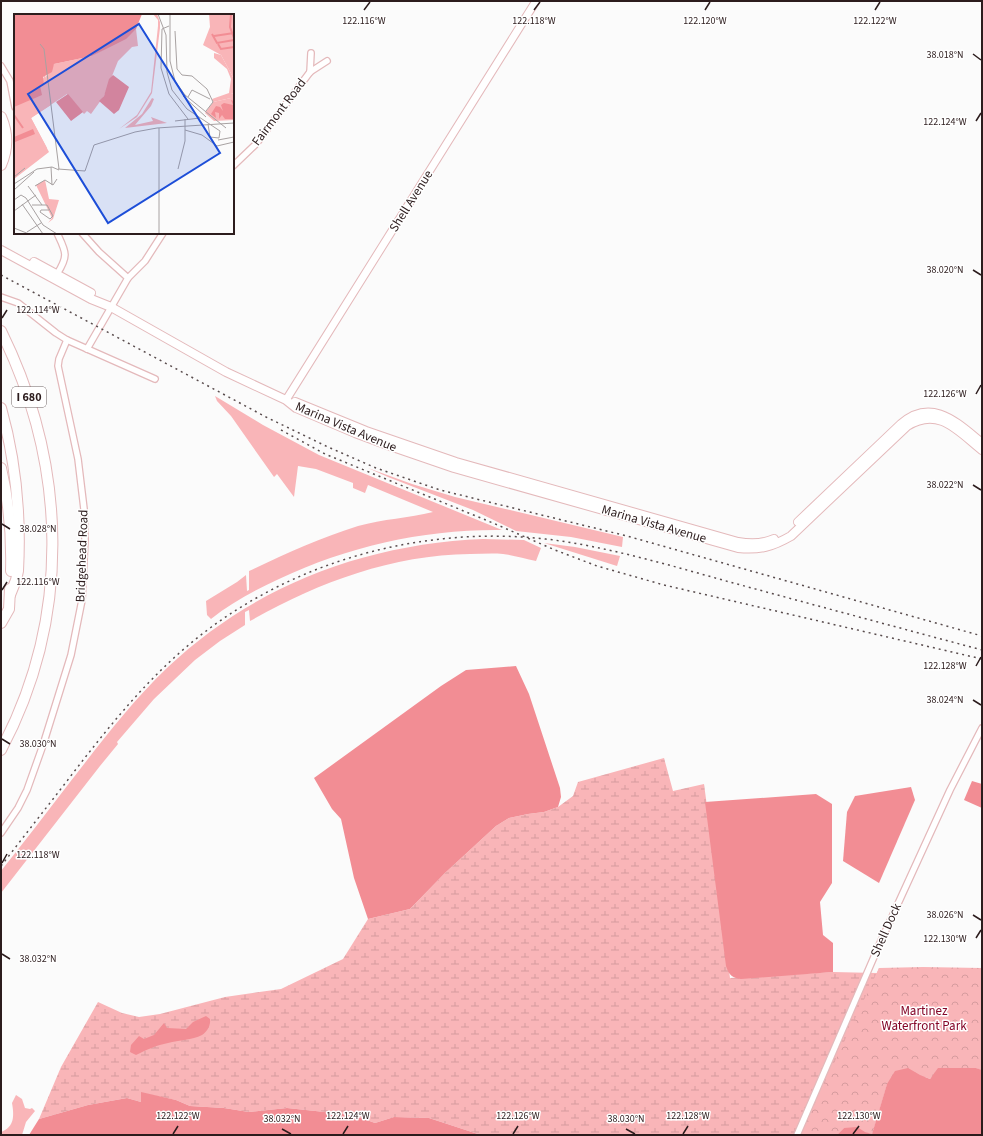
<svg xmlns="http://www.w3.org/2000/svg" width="983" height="1136" viewBox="0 0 983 1136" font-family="'Source Sans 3',sans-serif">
<defs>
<pattern id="wetland-marsh" width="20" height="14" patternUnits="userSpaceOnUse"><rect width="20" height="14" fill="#f9b5b8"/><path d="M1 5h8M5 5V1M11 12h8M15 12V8" fill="none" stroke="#d69b9e"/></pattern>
<pattern id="park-crowns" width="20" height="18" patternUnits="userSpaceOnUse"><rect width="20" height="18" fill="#f9b5b8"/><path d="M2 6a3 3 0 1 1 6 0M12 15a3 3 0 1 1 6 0" fill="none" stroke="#d69b9e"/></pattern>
</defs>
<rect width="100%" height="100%" fill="#fbfbfb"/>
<g fill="#f9b5b8">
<path d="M215 396 263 425 319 455 502 530C425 529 349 546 279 579 255 590 231 603 211 619L207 615 206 601 237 582 246 575 247 591 249 590V571C285 554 320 538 358 526 383 519 409 518 433 512L368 485 365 493 353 488V483L316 469 298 466 294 497 277 474 274 477 231 416 217 401Z"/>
<path d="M368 468 412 484 455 497 623 537 622 547 571 537 516 531 473 510 388 477Z"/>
<path d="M483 539 524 540 541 548 536 561C525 559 514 555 503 554 492 553 481 554 470 554 391 555 317 583 250 621L249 610 245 612V625L220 641 195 660 154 699 117 742 118 744 100 766 1 893V871C23 843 45 815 67 786 99 745 130 703 168 667 255 585 365 544 483 539Z"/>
<path d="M544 543 575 547 620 556 617 566Z"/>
<path d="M16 1095 22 1099 25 1108 30 1109 32 1108 35 1111 26 1122 22 1135H1V1132C15 1127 14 1115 12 1103Z"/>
</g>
<path fill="url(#wetland-marsh)" d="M664 758 673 791 704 784 730 978 833 972 877 973 879 968H982V1070L976 1068 887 1084 872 1134 844 1128 837 1135H481L429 1118 394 1117 375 1123 353 1115 287 1108 249 1112 224 1108 190 1106 176 1100 141 1093V1102L127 1098 88 1105 39 1119 61 1067 98 1002 122 1013 139 1017 160 1014 225 997 281 989 343 959 368 919 410 909 445 873 496 826 509 818 528 814 544 812 558 807 573 796 578 782Z"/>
<path fill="url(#park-crowns)" d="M923 967 982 968V1070L976 1068H938L930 1079 920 1075 908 1068 887 1084 872 1134 865 1132 857 1127 844 1128 837 1135H800L879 968Z"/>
<g fill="#f28d94">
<path d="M516 666 529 694 560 788 561 797 558 807 544 812 528 814 509 818 496 826 445 873 410 909 368 919 354 878 341 819 332 809 314 778 441 686 466 670Z"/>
<path d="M972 781 982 784V808L964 800Z"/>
<path d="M911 787 915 800 879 883 843 861 847 812 855 796Z"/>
<path d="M816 794 832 804V883L820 902 823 935 833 943V972L741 979C732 978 729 975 726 966L705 802Z"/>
<path d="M206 1016 210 1019C211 1025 207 1032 202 1035 192 1040 179 1040 168 1043 157 1045 146 1050 136 1055L130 1052 131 1045 139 1036 144 1039 154 1035 164 1023 167 1028 186 1029 193 1022Z"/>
<path d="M908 1068 920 1075 930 1079 938 1068H976L982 1070V1135H837L844 1128 857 1127 865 1132 872 1134 887 1084 895 1071Z"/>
<path d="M141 1092 176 1100 190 1106 224 1108 249 1112 287 1108 353 1115 375 1123 394 1117 429 1118 481 1135H29L39 1119 88 1105 127 1098 141 1102Z"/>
</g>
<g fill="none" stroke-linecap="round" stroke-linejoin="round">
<defs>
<g id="minor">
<path d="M1 66 10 81 15 107"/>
<path d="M310 72 311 53"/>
<path d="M233 166 256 144 310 72 327 61"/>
<path d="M82 233 99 252 128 278"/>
<path d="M57 274C69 255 66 252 57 233"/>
<path d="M1 297 18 303 56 333 67 340 155 379"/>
<path d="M87 349 128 278 145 261 163 233"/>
<path d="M1 833 18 808 27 790 43 745 71 655 82 600 85 539 84 509 78 459 58 366 59 359 67 340"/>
<path d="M797 1135 880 943 950 790 982 728"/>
</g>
<path id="tertiary" d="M286 400 536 1"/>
<g id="secondary">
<path d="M1 250 91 299 111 307 226 372 286 400 296 408 355 433 390 446 454 468 738 548C760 550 772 547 791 536L907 426C939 406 958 431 982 450"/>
<path d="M34 262 91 293"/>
<path d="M295 402 366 431 456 462 738 542C750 544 763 544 774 539"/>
<path d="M798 522 901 424C932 397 957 423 982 443"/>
</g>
<g id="motorway">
<path d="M1 117C8 133 8 149 1 165"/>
<path d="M1 331C67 465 72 616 1 750"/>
<path d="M1 408C16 461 21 515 18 571L16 580 10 595"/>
<path d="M1 468C9 502 12 537 11 571"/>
<path d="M1 623 9 609 10 589"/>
</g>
</defs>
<use href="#minor" stroke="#e4b9bb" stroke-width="8"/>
<use href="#tertiary" stroke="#e4b9bb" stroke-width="9"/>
<use href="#secondary" stroke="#e4b9bb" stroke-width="10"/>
<use href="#motorway" stroke="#e4b9bb" stroke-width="12"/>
<use href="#minor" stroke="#fff" stroke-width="5.5"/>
<use href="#tertiary" stroke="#fff" stroke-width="7"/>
<use href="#secondary" stroke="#fff" stroke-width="8"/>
<use href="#motorway" stroke="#fff" stroke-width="10"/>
<g stroke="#594c4d" stroke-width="1.5" stroke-dasharray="2 4" stroke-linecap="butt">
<path d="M1 275 266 417 328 447 376 468 440 490 627 536 982 636"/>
<path d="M281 430 325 454 493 523 555 550 597 566 664 585 982 659"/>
<path d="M1 866C24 836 47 807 70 777 107 729 144 682 191 643 292 559 431 522 561 541 620 550 679 568 737 584 818 606 900 628 982 650"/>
</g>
</g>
<path fill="none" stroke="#2c1c1d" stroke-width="1.5" d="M364 10 370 2M534 10 540 2M705 10 710 2M875 10 880 2M973 54 981 60M976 121 981 113M973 270 981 275M2 318 7 310M976 394 981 385M973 485 981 490M2 524 10 529M2 590 7 582M976 666 981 657M973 700 981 705M2 739 10 744M2 863 7 854M973 915 981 920M976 938 981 930M2 954 10 959M282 1129 291 1134M626 1129 635 1134M173 1134 178 1126M343 1134 348 1126M513 1134 518 1126M683 1134 688 1126M853 1134 859 1126"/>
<g text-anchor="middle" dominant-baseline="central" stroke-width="3" stroke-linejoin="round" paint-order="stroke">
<rect fill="#fff" stroke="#6b6061" stroke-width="1" x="12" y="387" width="34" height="20" rx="3"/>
<g font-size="12" font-weight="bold" fill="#2c1c1d">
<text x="29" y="397">I 680</text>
</g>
<g font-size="13" fill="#2c1c1d" stroke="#fff">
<text transform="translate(279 112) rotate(-53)">Fairmont Road</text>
<text transform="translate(411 201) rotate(-58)">Shell Avenue</text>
<text transform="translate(346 427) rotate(23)">Marina Vista Avenue</text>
<text transform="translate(654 524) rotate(16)">Marina Vista Avenue</text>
<text transform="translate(82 556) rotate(-88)">Bridgehead Road</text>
<text transform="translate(886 930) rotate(-66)">Shell Dock</text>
</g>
<g font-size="13" fill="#840628" stroke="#fff">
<text x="924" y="1011">Martinez<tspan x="924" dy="15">Waterfront Park</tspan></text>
</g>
</g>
<g transform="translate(14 14)">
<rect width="220" height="220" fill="#fbfbfb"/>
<path d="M139 0H143L146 8V14L138 79 123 103 105 115 123 101 137 78 144 12V6ZM200 39 207 41 220 65V79L217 80V84L199 88 198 85 215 79 217 65 213 55 200 44ZM138 84 140 85 137 92 121 111 139 107 137 103 153 109 111 114 128 100ZM31 166 35 185 45 186 39 205 34 209 38 204 22 171Z" fill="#f9b5b8"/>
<path d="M195 0H220V65L207 41 189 31 196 13ZM122 15 124 32 118 33 104 47 90 82 77 100 73 97 70 100 53 80 17 104 33 134 0 131V93L26 72 40 50 78 42 113 23ZM220 79V106L200 107 191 99 199 88 217 84V80Z" fill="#f9b5b8"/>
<path d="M31 60 37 91 17 104 35 138 0 165V93L27 82 26 72Z" fill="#f9b5b8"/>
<path d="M0 0H128L122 15 112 25 78 42 40 50 38 58 29 63 30 71 26 72 28 81 0 93ZM99 61 115 73 105 96 100 100 85 87 90 82 95 65ZM54 80 69 98 57 107 42 88ZM217 86 220 87V105H211L208 101 205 105V99L201 98 202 104 197 100 202 92 206 93 209 97 207 91 210 89 219 91ZM19 115 21 120 1 128 0 123Z" fill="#f28d94"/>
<path fill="none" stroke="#f28d94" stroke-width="2" d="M217 0 216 13 220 24M198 20 203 29 220 26M200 22 220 19M204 30 207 35 220 33M0 101 9 114"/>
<path fill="none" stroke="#a8a2a2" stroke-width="1" d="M144 0 152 21 153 58 158 76 173 95 206 117 205 124 196 123 194 110M156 0V47L161 67 171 81 212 114M155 12 148 15 147 54 155 80 174 105M161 17 163 55 168 61 178 62 193 75 199 88 192 97M26 30 30 35 45 155M169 82 192 103M174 83 178 76 196 85M161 107 186 104M145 114V220M171 116 188 121 203 132 220 128M204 126 220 123M37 153 38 171M44 155 71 157 80 131 121 118 143 114 220 109M164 155 171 127V105M0 163 11 154M0 170 23 155 38 153 45 156M14 172 28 191M21 172 31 166 39 171 43 165M0 176 20 158M0 186 7 181 12 184 29 211 43 220M8 190 29 220M18 191H33L39 202 36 205 26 198 27 196H35M0 197 22 181M0 214 15 220M13 218 27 209"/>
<path fill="#1d4ed8" fill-opacity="0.15" stroke="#1d4ed8" stroke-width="2" d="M125 10 206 139 94 209 14 80Z"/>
<rect width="220" height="220" fill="none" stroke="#2c1c1d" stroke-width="2"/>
</g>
<g font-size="10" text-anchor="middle" fill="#2c1c1d" stroke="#fff" stroke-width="3" stroke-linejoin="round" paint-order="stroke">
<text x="364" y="24">122.116°W</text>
<text x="534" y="24">122.118°W</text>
<text x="705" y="24">122.120°W</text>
<text x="875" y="24">122.122°W</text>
<text x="945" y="58">38.018°N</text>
<text x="945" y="125">122.124°W</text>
<text x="945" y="273">38.020°N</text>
<text x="38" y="313">122.114°W</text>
<text x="945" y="397">122.126°W</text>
<text x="945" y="488">38.022°N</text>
<text x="38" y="532">38.028°N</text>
<text x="38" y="585">122.116°W</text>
<text x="945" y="669">122.128°W</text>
<text x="945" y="703">38.024°N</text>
<text x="38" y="747">38.030°N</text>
<text x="38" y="858">122.118°W</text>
<text x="945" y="918">38.026°N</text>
<text x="945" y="942">122.130°W</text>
<text x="38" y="962">38.032°N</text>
<text x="178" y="1119">122.122°W</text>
<text x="348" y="1119">122.124°W</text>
<text x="518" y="1119">122.126°W</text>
<text x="688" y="1119">122.128°W</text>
<text x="859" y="1119">122.130°W</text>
<text x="282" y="1122">38.032°N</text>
<text x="626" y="1122">38.030°N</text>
</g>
<rect width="983" height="1136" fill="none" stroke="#2c1c1d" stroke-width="4"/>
</svg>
